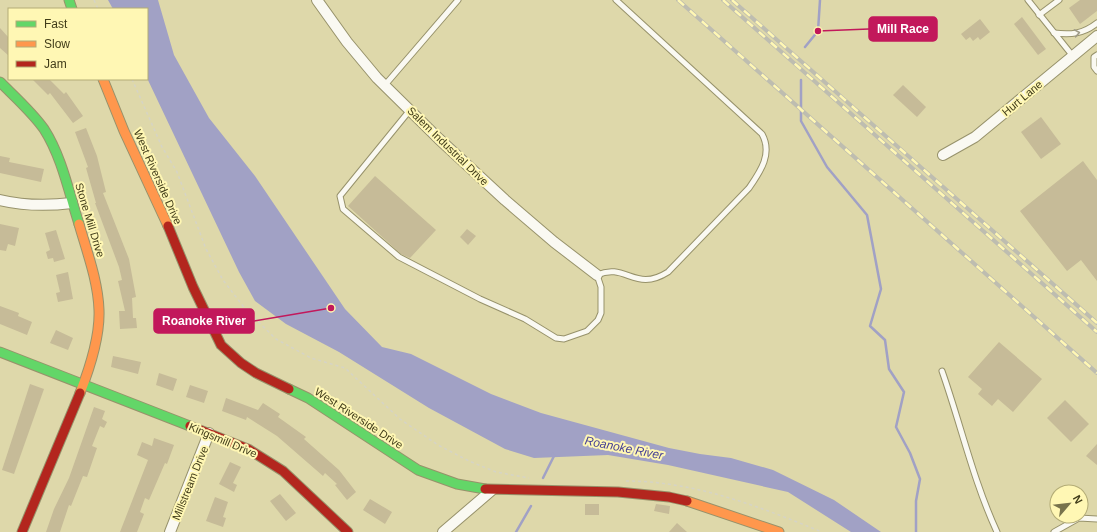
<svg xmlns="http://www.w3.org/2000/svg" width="1097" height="532" viewBox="0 0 1097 532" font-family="Helvetica,sans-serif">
<rect width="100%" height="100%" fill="#ded8aa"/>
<path fill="#a1a1c5" d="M108 0H158L174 55 209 118 255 176 345 309 382 347 411 354 491 394 541 413 669 448 700 454 731 458 773 470 834 500 881 532H851L788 492 668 465 608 455 534 458 505 449 429 408 339 352 286 324 255 301 239 272 147 78V9H113Z"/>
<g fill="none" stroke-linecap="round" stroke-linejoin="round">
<g stroke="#a1a1c5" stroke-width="2.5">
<path d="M805 47 818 31 820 0"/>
<path d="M801 80V121L827 167 867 215 881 289 870 326 885 340 889 369 904 392 896 427 910 453 920 479 916 501V532"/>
<path d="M543 478 554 456 553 454"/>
<path d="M516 532 531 506"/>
</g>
</g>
<g fill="#c6bb98">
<path d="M1080 0H1097V11L1080 24 1069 8Z"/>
<path d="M1022 17 1046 49 1038 55 1014 24Z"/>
<path d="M980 19 990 32 980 40 978 37 973 41 970 37 966 40 961 34Z"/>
<path d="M0 28 9 38V56L0 48Z"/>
<path d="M32 79H49L64 94 66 92 83 116 73 123 50 93 48 95Z"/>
<path d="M903 85 926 107 917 117 893 95Z"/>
<path d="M1041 117 1061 144 1041 159 1021 132Z"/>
<path d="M86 128 97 156 106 192 103 193 129 259 136 297 132 298 133 318H136L137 328 120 329 119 311H125L118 281 122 280 119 267 95 203H96L86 168 88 167 75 132Z"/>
<path d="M0 156 10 158 9 162 44 169 41 182 0 173Z"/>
<path d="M1083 161 1097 180V281L1081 260 1067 271 1020 211Z"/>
<path d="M375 176 436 230 410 258 401 254 348 206Z"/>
<path d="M0 224 19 228 15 246 8 244 6 251 0 250Z"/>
<path d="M467 229 476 236 468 245 460 237Z"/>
<path d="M56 230 65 259 54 262 53 258 48 259 46 252 50 250 45 233Z"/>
<path d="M68 272 73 299 58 302 56 293 60 292 56 275Z"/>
<path d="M0 306 19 313 18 316 32 322 27 335 0 324Z"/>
<path d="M56 330 73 338 68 350 50 343Z"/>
<path d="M999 342 1042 379 1013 412 998 399 992 406 978 394 982 389 968 377Z"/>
<path d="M113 356 141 362 138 374 111 367Z"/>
<path d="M159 373 177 379 173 391 156 385Z"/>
<path d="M30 384 44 389 14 474 2 470Z"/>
<path d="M190 385 208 391 204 403 186 397Z"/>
<path d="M226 398 258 410 263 403 280 414 278 417 306 437 304 439 339 470 356 492 347 500 335 485 337 484 325 473 323 476 277 436 247 417 246 420 222 411Z"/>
<path d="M1065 400 1089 424 1071 442 1047 418Z"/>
<path d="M94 407 105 411 102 419 107 422 104 428 100 426 92 446 97 448 87 477 83 476 71 506 69 505 60 532H46L54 509 69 478Z"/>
<path d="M154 438 174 445 167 464 165 463 149 500 145 498 140 512 144 514 137 532H120L148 460 137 455 142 442 152 446Z"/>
<path d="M1097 444V465L1086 456Z"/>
<path d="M230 462 241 467 233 483 237 485 234 492 219 484Z"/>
<path d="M280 494 296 513 286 521 270 501Z"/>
<path d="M215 497 228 502 223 517 226 518 223 527 206 521Z"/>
<path d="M370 499 392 512 385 524 363 510Z"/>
<rect x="585" y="504" width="14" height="11"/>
<path d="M656 504 670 506 669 514 654 511Z"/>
<path d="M677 523 687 532H669Z"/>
</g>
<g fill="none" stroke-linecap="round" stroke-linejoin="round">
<defs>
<g id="lane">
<path d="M1028 0 1072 55"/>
<path d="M1039 15 1059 0"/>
<path d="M1054 33C1071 35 1083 34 1097 23"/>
<path d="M1097 55 1094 57V67L1097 71"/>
<path d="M385 85 458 0"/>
<path d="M410 110 340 196 343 209 399 257 480 299 525 319 556 338 564 339 587 331 598 320 601 313V287L597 275C626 262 635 293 668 272L749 188C760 172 773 154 762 134L616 0"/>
<path d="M942 371C961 425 973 480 997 532"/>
<path d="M1054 532 1079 518 1097 519"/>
</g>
<g id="street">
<path d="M317 0 347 42 377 78 439 139 505 200 554 242 597 275"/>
<path d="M943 155 975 137 1097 36"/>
<path d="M0 200C25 206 47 206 72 203"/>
<path d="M170 532 209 433"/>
<path d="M443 532 492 490"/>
</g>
<g id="fast">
<path d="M69 0 72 9"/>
<path d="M0 82C15 97 32 112 44 129 62 157 69 193 79 224"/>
<path d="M0 352 190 426"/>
<path d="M289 389 308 398 418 470 457 484 485 489"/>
</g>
<g id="slow">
<path d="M103 79 124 131 168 226"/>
<path d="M79 224C87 252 98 281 99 310 100 335 89 370 80 393"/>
<path d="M687 501 779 532"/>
</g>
<g id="jam">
<path d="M168 226 193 287 221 345 241 363 256 373 289 389"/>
<path d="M190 426 248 449 283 471 348 532"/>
<path d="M485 489 618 492 669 497 687 501"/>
<path d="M22 532 80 393"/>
</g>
</defs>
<use href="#lane" stroke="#97926b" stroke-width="7"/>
<use href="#street" stroke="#97926b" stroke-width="12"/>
<use href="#fast" stroke="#97926b" stroke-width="11"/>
<use href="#slow" stroke="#97926b" stroke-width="11"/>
<use href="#jam" stroke="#97926b" stroke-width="11"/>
<g stroke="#d6d4c5" stroke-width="1.5" stroke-dasharray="3 3" stroke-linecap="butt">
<path d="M94 0 98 9"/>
<path d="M132 79 162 147 177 172 206 249 223 280 246 310 276 339 311 358 345 368 400 419 438 445 469 461 496 472 529 478"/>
<path d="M626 481C695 481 760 507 822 532"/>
</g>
<use href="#lane" stroke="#faf9f2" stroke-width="5"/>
<use href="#street" stroke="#faf9f2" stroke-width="10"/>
<use href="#fast" stroke="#63d668" stroke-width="9"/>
<use href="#slow" stroke="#ff974d" stroke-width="9"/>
<use href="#jam" stroke="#b3261e" stroke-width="9"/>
<defs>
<g id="rail">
<path d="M678 0 1097 373"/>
<path d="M723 0 1097 332"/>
<path d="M732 0 1097 323"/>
</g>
</defs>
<use href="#rail" stroke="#bebdb0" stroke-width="4"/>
<use href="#rail" stroke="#fff7b4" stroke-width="2.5" stroke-dasharray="8" stroke-linecap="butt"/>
</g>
<defs><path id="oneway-chevron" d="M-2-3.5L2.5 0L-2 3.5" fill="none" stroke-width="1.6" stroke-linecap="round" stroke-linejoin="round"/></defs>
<use stroke="#9e9a86" href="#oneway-chevron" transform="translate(1077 33) rotate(-10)"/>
<g text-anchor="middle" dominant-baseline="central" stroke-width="4" stroke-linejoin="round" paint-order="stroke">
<g font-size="11" fill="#413c19" stroke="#fff7b4">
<text transform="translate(1022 98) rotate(-40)">Hurt Lane</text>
<text transform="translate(448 146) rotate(44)">Salem Industrial Drive</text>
<text transform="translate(158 177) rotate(66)">West Riverside Drive</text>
<text transform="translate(90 220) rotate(73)">Stone Mill Drive</text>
<text transform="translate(359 418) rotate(33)">West Riverside Drive</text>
<text transform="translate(223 440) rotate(23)">Kingsmill Drive</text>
<text transform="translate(190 483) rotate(-68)">Millstream Drive</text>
</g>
<g font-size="12" font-style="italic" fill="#453f95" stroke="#fff7b4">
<text transform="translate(624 448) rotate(11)">Roanoke River</text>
</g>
</g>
<path fill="none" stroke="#c2185b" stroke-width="1.5" d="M818 31L869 29M331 308L254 321"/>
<g fill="#c2185b" stroke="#fff7b4" stroke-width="1.5">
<circle cx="818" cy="31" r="4"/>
<circle cx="331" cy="308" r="4"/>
</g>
<g fill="#c2185b" stroke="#c2185b" stroke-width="1.5">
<rect x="869" y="17" width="68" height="24" rx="4"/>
<rect x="154" y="309" width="100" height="24" rx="4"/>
</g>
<g font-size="12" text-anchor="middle" font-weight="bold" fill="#fff">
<text x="903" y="33">Mill Race</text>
<text x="204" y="325">Roanoke River</text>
</g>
<rect x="8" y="8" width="140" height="72" fill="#fff7b4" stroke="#b3ac76"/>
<rect x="16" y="21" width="20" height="6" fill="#63d668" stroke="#b3ac76"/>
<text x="44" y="28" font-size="12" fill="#413c19">Fast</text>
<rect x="16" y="41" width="20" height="6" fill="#ff974d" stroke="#b3ac76"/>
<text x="44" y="48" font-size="12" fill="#413c19">Slow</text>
<rect x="16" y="61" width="20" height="6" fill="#b3261e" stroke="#b3ac76"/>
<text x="44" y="68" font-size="12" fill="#413c19">Jam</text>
<g transform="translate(1069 504) rotate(62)"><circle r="19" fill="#fff7b4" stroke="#b3ac76"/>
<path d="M0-3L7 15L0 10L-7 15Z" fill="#78734c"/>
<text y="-6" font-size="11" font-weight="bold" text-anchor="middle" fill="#413c19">N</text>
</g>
</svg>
